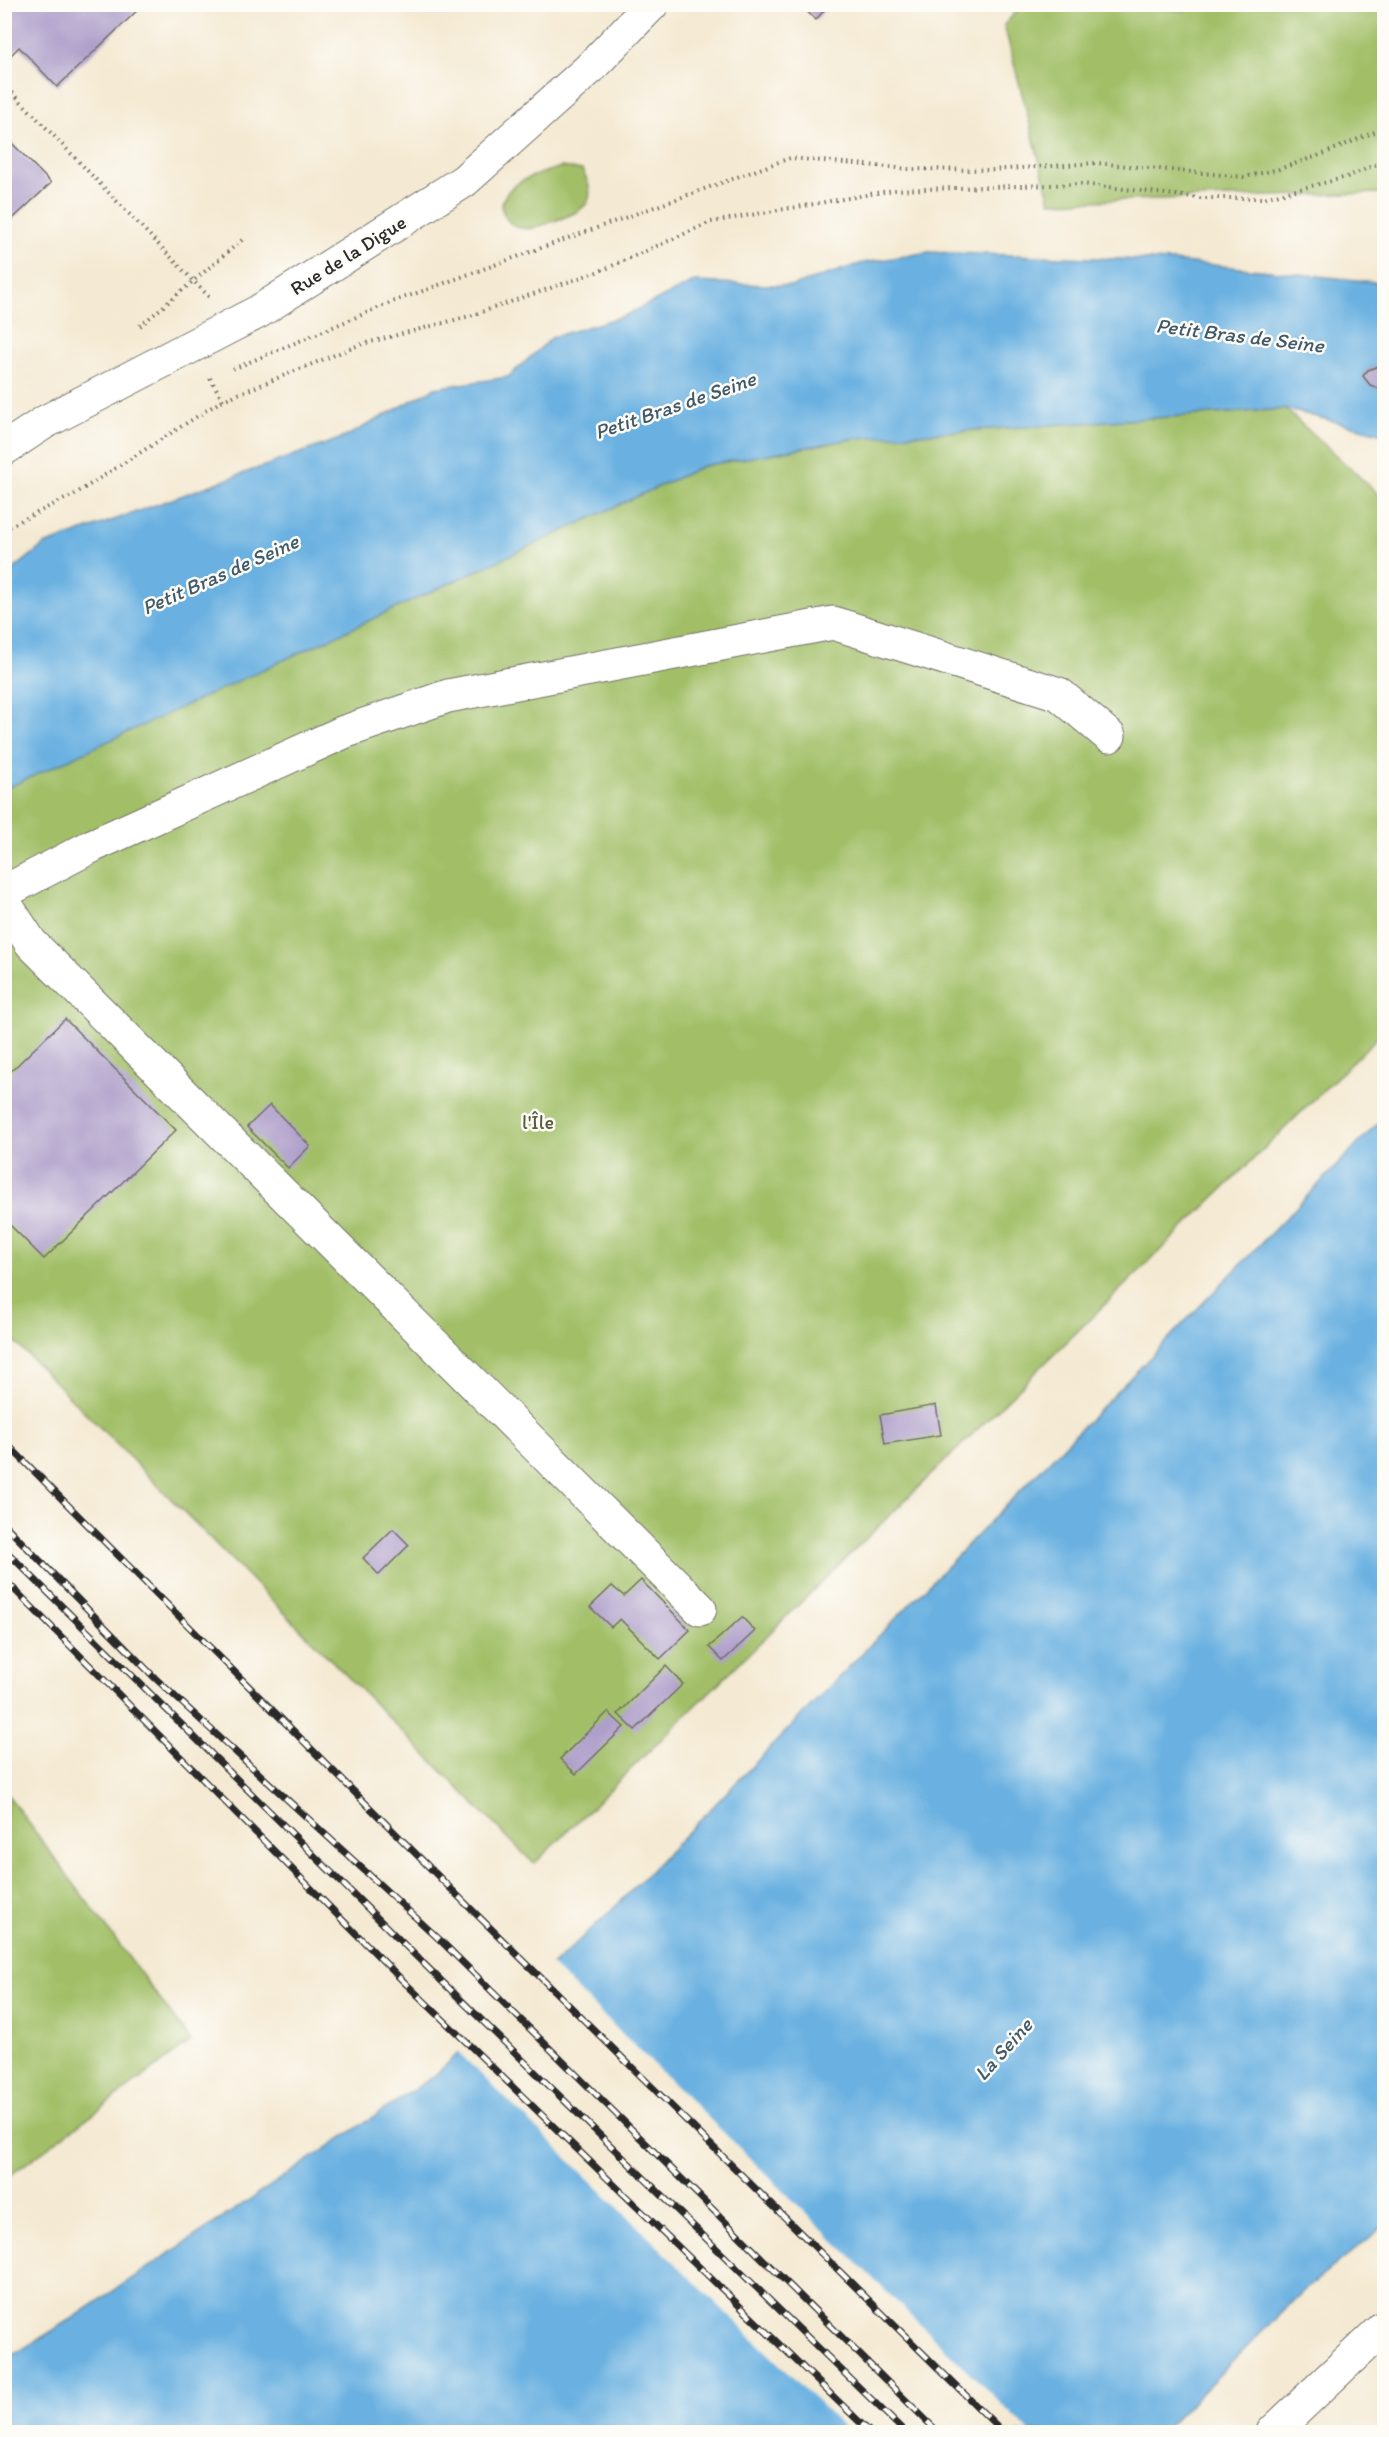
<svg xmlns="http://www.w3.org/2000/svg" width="1389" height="2437" viewBox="0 0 1389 2437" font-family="Itim,sans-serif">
<rect width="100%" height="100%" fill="#fdfcf7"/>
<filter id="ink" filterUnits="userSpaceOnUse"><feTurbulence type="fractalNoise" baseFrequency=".0167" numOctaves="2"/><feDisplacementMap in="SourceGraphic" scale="12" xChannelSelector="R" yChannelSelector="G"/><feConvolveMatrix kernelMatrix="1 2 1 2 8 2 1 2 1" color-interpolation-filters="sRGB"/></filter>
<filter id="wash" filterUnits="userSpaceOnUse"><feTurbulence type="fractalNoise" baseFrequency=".008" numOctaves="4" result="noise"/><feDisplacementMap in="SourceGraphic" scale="24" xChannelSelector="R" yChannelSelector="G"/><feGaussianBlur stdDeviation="1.35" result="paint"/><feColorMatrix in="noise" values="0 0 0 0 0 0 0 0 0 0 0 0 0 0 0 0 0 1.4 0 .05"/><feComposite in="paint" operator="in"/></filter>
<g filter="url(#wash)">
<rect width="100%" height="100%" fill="#f4e9d2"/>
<g fill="#a2bf67" stroke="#667549" stroke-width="1.5">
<path d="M1106 4 1185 11 1190 4 1384 5V193L1050 202 1004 25 1022 5Z"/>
<path d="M561 167 582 170C601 203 583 211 554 221 541 226 525 233 513 225 506 221 503 213 501 206 507 179 538 175 561 167Z"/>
<path d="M1285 409 1384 499V1031L534 1864 5 1332 4 789 703 466 857 438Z"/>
<path d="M4 1790 191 2041 5 2179H4Z"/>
</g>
<g fill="#6ab1e1" stroke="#4a6e86" stroke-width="1.5">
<path d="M929 252 1173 261 1384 283V364L1368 370 1363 376 1370 385 1384 391V434L1285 409 857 438 703 466 5 789V576L44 545 345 437 435 388 508 377 553 337 624 316 694 282 792 286 863 263Z"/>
<path d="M1384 1117V2226L1301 2293 1162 2432H5V2360L70 2320 434 2076 618 1904Z"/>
</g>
<path fill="#f4e9d2" d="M550 1964 682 2092 1030 2432H849L457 2051Z"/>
<g id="blocks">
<g fill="#ae9fca">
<path d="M4 4H144L57 87 19 47 4 62Z"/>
<path d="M799 4H829L816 20Z"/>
<path d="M4 135 51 183 4 227Z"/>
<path d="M1384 364V391L1370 385 1363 376 1368 370Z"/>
<path d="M65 1019 176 1130 44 1259 4 1219V1078Z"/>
<path d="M270 1105 310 1146 288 1168 247 1127Z"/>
<path d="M936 1405 941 1435 885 1444 880 1415Z"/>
<path d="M393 1529 409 1545 379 1575 363 1558Z"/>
<path d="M641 1580 690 1630 660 1659 620 1619 611 1627 590 1607 612 1586 624 1596Z"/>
<path d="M742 1617 755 1631 723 1661 709 1647Z"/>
<path d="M666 1666 683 1684 635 1730 618 1714Z"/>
<path d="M608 1712 624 1727 576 1774 560 1759Z"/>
</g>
</g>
</g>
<g filter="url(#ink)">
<use href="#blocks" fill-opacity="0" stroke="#716e65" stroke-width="1.5"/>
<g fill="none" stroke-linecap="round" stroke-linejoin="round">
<defs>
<g id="minor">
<path d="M4 449 45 422 258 312 464 181 589 69 652 4"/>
<path d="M4 892 94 845 344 732 448 696 833 623 1059 694 1109 736"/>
<path d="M4 902 31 943 700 1609"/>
<path d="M1273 2432 1384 2327"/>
</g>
</defs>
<use href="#minor" stroke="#716e65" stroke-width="35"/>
<g stroke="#716e65" stroke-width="4" stroke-dasharray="1.5 4.5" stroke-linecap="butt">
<path d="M4 84 210 298"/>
<path d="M140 326 242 240"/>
<path d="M233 369 392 302 790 158 909 169 992 170 1096 163 1244 177 1279 169 1323 154 1384 128"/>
<path d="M210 378 223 400 359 345 470 316 605 269 711 222 894 190 1082 184 1200 198H1264L1347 177 1384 161"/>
<path d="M4 529 75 494 223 400"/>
</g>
<use href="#minor" stroke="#fff" stroke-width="33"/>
<defs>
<g id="rail">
<path d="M4 1441 470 1908 1003 2432"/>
<path d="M4 1524 155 1678 439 1939 938 2432"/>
<path d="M4 1549 421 1961 905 2432"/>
<path d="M4 1579 400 1978 870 2432"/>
</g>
</defs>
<use href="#rail" stroke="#2b2b2b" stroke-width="7"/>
<use href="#rail" stroke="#fdfcf7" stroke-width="4.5" stroke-dasharray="14" stroke-linecap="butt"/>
</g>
</g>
<g text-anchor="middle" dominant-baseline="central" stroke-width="5" stroke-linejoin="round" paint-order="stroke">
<g font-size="20" fill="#2b2b2b" stroke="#fdfcf7">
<text transform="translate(348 255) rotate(-32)">Rue de la Digue</text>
</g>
<g font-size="20" fill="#555f40" stroke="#fdfcf7">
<text x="538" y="1122">l'Île</text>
</g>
<g font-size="21" font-style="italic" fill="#415a6b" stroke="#fdfcf7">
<text transform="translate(1240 335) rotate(7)">Petit Bras de Seine</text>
<text transform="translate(675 405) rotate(-19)">Petit Bras de Seine</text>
<text transform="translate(220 574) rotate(-24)">Petit Bras de Seine</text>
<text transform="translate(1003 2049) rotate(-48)">La Seine</text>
</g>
</g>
<rect width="1389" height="2437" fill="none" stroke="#fdfcf7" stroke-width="24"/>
</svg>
